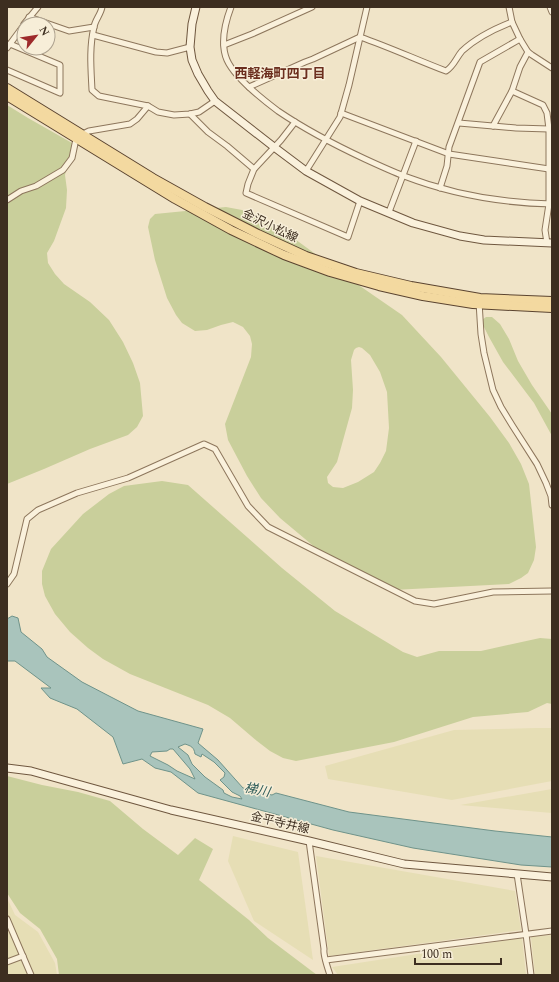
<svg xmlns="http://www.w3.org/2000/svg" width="559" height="982" viewBox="0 0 559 982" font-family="Spectral,'Noto Sans JP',serif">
<rect width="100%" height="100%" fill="#f0e4c8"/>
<g fill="#e6deb5">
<path d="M536 728H552V781L452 800 328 779 325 766 454 730Z"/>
<path d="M552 789V813L460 805Z"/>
<path d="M233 836 298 852 313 960 254 921 228 861Z"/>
<path d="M316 856 515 891 521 930 329 956Z"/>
<path d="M7 898 15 915 38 932 55 963 57 975H33L7 914Z"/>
<path d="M7 926 20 955 7 960Z"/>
<path d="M552 935V975H535L531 937Z"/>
<path d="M522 938 526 975H338L332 967Z"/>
<path d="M22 959 29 975H7V965Z"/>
</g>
<g fill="#c9cf9b" fill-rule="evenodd">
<path d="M7 105 28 118 72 143 65 175 67 190 66 208 54 241 47 253 48 263 55 274 64 284 90 302 109 320 123 342 133 363 140 383 143 416 137 427 128 435 90 449 44 469 7 484Z"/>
<path d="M226 207 242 210 273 223 344 275 402 315 441 357 490 417 509 443 521 464 529 484 536 547 534 560 528 573 521 578 509 584 393 590 381 587 367 581 317 549 280 518 261 498 247 476 228 440 225 424 251 357 252 344 250 336 243 327 233 322 221 325 207 330 195 331 182 323 176 315 167 298 155 260 148 227 150 219 155 214ZM359 347 362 348 370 355 380 372 387 392 389 428 386 451 380 463 374 472 358 482 343 488 333 487 328 483 327 477 337 462 352 408 353 390 351 360 354 350 356 348Z"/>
<path d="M486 317H492L500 324 509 339 518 361 532 385 552 414V436L534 403 503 362 489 337 484 327 482 320Z"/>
<path d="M162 481 188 485 282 568 335 611 403 652 417 657 439 651H481L540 638 552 639V704L547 703 528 712 473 717 394 742 296 761 283 758 270 751 257 741 230 718 208 705 130 674 103 659 88 648 70 632 55 614 45 596 42 584V571L51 549 83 514 109 494 124 486Z"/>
<path d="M7 776 42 785 78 792 110 801 143 829 178 855 195 838 213 849 199 880 249 920 268 938 317 975H59L57 959 40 929 20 913 7 893Z"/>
</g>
<path fill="#a9c4bc" stroke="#6f938a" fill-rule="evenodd" d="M12 616 18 618 21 632 42 649 47 657 82 682 138 711 203 729 198 743 218 760 243 788 272 795 276 793 349 812 495 831 552 837V867L521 865 413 848 333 830 198 793 171 772 155 768 142 759 123 764 113 737 77 709 50 698 41 688H51L15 661H7V619ZM185 744C191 746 194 747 195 754L201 757 202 754 214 762 225 773 224 777 220 780 232 792 240 796 242 799 232 797 224 793 223 790 205 777 192 764 188 755 178 747ZM170 749H173L190 769 195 779 177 771 168 765 150 756 152 752 167 751Z"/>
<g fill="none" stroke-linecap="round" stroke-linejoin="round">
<defs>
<g id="street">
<path d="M102 7C101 14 95 20 94 27 89 48 91 69 92 90L99 96 148 106 158 112 174 115 190 114 199 112 215 101"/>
<path d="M231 7C225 23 220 44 227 60 235 78 262 99 278 111 306 130 335 145 365 159 378 165 391 171 404 176 451 194 502 203 552 204"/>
<path d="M509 7 512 22 520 39 528 52 532 55 552 68"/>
<path d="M550 7 552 12"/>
<path d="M29 17 69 31 94 27"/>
<path d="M24 24 38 7"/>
<path d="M93 35 156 52 167 53 190 47"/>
<path d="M224 45 252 34 312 7"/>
<path d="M7 48 24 25"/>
<path d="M528 52 520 67 512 91 543 105 547 113 549 129V204L545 230 547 243"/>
<path d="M7 70 60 93V65L10 44"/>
<path d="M249 87 305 62 313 59 360 37C389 47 417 60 446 71 454 66 456 58 462 51 476 38 494 29 512 22"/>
<path d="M341 113 449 154 549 169"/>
<path d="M190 114 208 132 227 146 254 169"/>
<path d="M295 122 281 140 254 169 248 184 246 193 348 237 360 201"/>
<path d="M459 123 516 128 549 129"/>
<path d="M493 126 512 91"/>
<path d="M83 134 89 131 130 124 137 119 148 106"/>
<path d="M306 171 340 117 349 85 367 7"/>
<path d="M440 188 447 166 449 147 480 62 520 39"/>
<path d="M7 200 21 191 36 186 63 170 72 158 76 139"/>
<path d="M389 212 416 141"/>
<path d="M479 302 481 334 484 353 493 390 501 407 512 425 537 464 546 483 551 496 552 505"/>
<path d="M7 584 14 574 27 519 38 510 77 493 128 478 204 444 215 449 248 506 268 527 415 601 434 604 493 592 552 591"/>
<path d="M309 841 324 949C323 955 328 969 330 975"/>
<path d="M517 874 526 934 531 975"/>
<path d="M7 919 31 975"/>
<path d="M326 960 552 931"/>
<path d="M7 962 23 956"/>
</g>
<g id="secondary">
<path d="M196 7 192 24 190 47 192 60 198 74 208 91 215 101 274 147 306 171 360 201 413 223 460 236 484 240 552 243"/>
<path d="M7 768 31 771 171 810 309 841 404 864 552 877"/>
</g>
<g id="primary">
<path d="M7 88 153 178 205 207 258 234 306 256 356 273 411 286 480 298 552 301"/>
<path d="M7 96 175 199 231 230 284 255 330 272 379 286 423 296 473 304 552 308"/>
</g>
</defs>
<use href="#street" stroke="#8d765c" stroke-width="7"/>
<use href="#secondary" stroke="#6f573f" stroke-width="9"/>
<use href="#primary" stroke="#5b4430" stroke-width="10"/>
<use href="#street" stroke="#faf1dc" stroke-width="5"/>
<use href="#secondary" stroke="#faf1dc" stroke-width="7"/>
<use href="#primary" stroke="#f3d9a0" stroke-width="8"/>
</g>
<g text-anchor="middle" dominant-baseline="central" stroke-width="3" stroke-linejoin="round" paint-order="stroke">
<g font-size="12" fill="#3d2e20" stroke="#f7eed8">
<text transform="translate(270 226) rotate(26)">金沢小松線</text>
<text transform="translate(280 823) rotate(13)">金平寺井線</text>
</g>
<g font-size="13" font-weight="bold" fill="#6b2e1e" stroke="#f7eed8">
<text x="280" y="74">西軽海町四丁目</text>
</g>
<g font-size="13" font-style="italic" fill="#2f5d5a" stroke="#f7eed8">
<text transform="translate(257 790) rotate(11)">梯川</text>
</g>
</g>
<rect width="559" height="982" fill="none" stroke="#3d2e20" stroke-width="16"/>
<g transform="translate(36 36) rotate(60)"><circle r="19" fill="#f7eed8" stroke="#ada18e"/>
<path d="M0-3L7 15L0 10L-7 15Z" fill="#9e2a2b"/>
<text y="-6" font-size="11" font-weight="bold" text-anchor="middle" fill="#3d2e20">N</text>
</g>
<path d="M415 958v6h86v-6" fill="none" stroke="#3d2e20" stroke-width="2"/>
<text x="421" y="958" font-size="12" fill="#3d2e20" stroke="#f7eed8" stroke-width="3" paint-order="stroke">100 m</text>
</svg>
